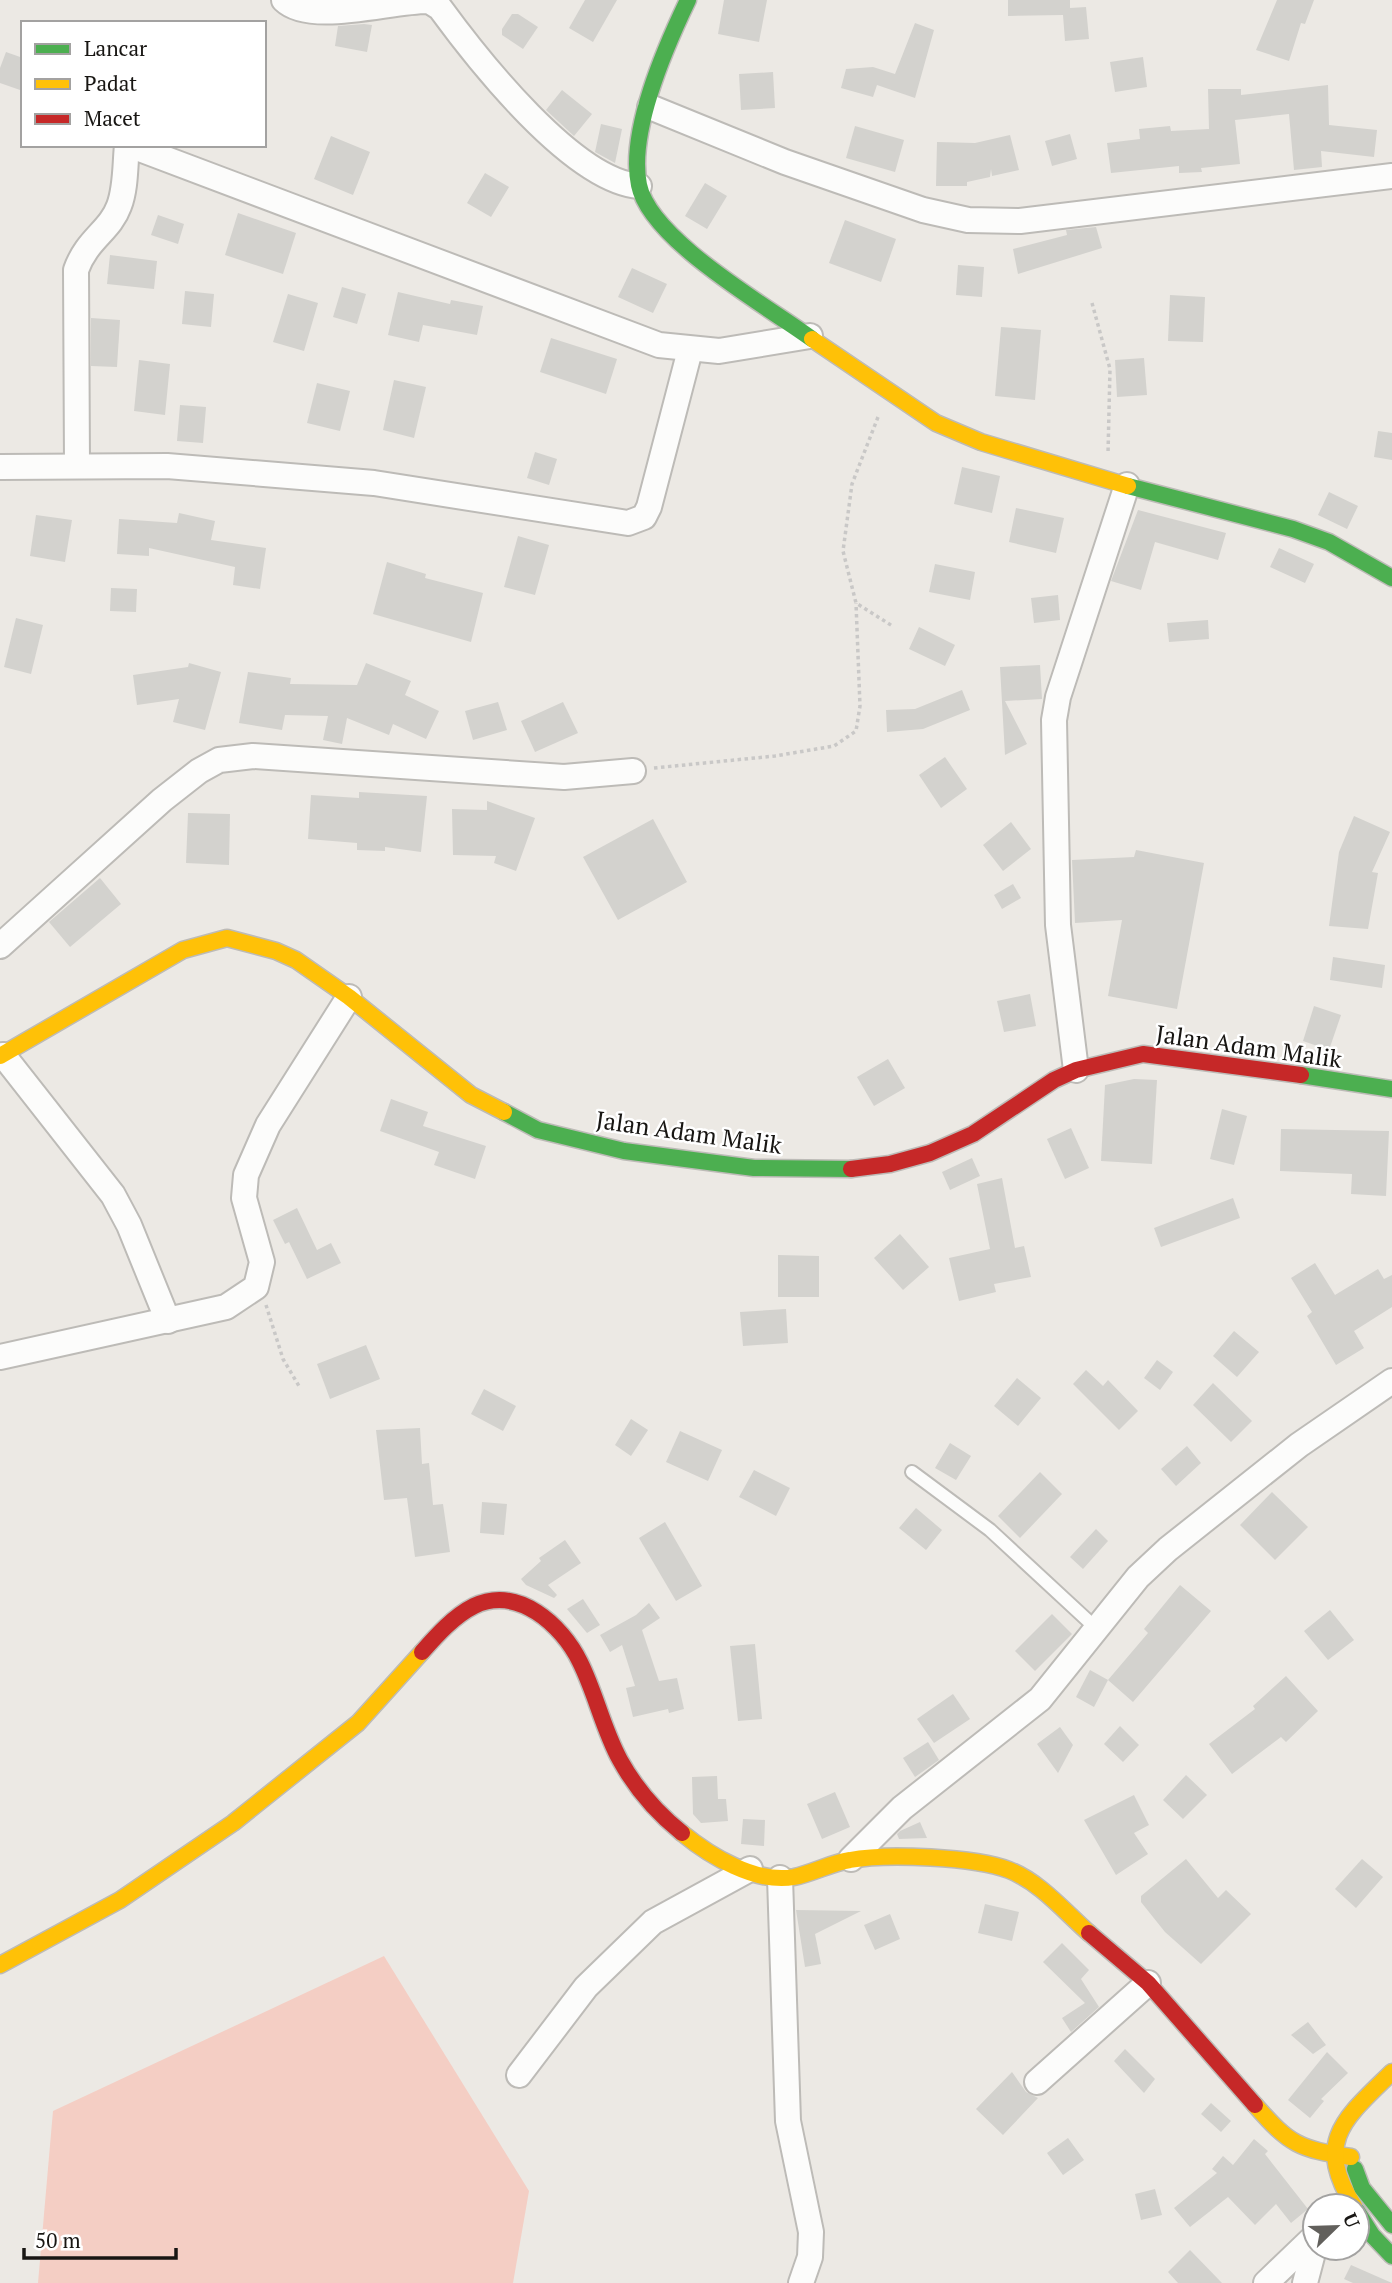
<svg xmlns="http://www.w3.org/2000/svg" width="1392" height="2283" viewBox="0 0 1392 2283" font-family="'PT Serif',serif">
<rect width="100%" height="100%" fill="#ece9e4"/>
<path fill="#f4cec4" d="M384 1956 529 2191 513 2283H38L53 2111Z"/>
<g fill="#d3d2ce">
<path d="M585 0H617L593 42 569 28Z"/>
<path d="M724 0H767L759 42 718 34Z"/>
<path d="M1008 0H1070V8L1086 7 1089 39 1065 41 1063 15 1008 16Z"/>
<path d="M1277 0H1314L1305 24 1301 23 1289 61 1256 50Z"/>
<path d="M512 14H518L538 27 523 49 502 35V29Z"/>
<path d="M915 23 934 30 915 98 877 85 873 97 841 88 846 69 873 67 895 74Z"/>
<path d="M364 24 372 25 367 52 335 46 338 26Z"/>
<path d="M6 52 23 58V91L0 83V68Z"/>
<path d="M1143 57 1147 87 1115 92 1110 62Z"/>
<path d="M773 72 775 108 741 110 739 74Z"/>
<path d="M1328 85 1329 125 1377 130 1374 157 1321 151 1322 167 1294 170 1289 114 1235 120 1240 164 1201 168 1202 172 1179 173V166L1111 173 1107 143 1140 139 1139 129 1170 126 1171 131 1209 129 1208 89H1241V95Z"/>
<path d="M562 90 592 114 574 136 546 110Z"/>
<path d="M601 124 622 129 615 163 595 152Z"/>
<path d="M855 126 904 140 895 172 846 158Z"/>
<path d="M1070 134 1077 159 1052 166 1045 141Z"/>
<path d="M1010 135 1019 170 992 176 991 169 990 177 967 182V186H936L937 142 975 143Z"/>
<path d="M331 136 370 152 353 195 314 179Z"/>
<path d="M485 173 509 187 491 217 467 203Z"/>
<path d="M705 183 727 196 707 229 685 216Z"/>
<path d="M238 213 296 233 283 274 225 255Z"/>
<path d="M158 215 184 224 178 244 151 235Z"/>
<path d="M845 220 896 239 881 282 829 263Z"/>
<path d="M1096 227 1102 248 1018 274 1013 249 1067 235 1066 230Z"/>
<path d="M110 255 157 261 154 289 107 284Z"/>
<path d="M958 265 984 267 982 297 956 295Z"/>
<path d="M632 268 667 284 653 313 618 297Z"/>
<path d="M342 287 366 294 357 324 333 317Z"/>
<path d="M185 291 214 294 211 327 182 324Z"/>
<path d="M398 292 450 304 451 300 483 306 477 335 423 325 419 342 388 335Z"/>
<path d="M288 294 318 303 304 351 273 342Z"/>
<path d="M1170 295 1205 297 1203 342 1168 341Z"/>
<path d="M91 318 120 320 117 367 91 366Z"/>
<path d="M1001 327 1041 330 1035 400 995 396Z"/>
<path d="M551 338 617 359 606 394 540 372Z"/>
<path d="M1144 358 1147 395 1117 397 1115 360Z"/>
<path d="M139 360 170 364 165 415 134 411Z"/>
<path d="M394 380 426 387 414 438 383 430Z"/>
<path d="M317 383 350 391 340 431 307 423Z"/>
<path d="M180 405 206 407 203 443 177 441Z"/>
<path d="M1378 431 1392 433V460L1374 457Z"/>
<path d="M535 452 557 459 549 485 527 478Z"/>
<path d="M962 467 1000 476 992 513 954 504Z"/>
<path d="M1329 492 1358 506 1347 529 1318 515Z"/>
<path d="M1016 508 1064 518 1056 553 1009 542Z"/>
<path d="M1138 510 1226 533 1218 560 1155 542 1141 590 1111 581Z"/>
<path d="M179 513 215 521 211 540 266 548 260 589 233 585 235 567 149 548V556L117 554 119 519 177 523Z"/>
<path d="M36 515 72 520 65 562 30 556Z"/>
<path d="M518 536 549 545 535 595 504 587Z"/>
<path d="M1279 548 1314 564 1305 583 1270 567Z"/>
<path d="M387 562 426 574 425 578 483 593 471 642 373 614Z"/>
<path d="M935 564 975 572 970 600 929 592Z"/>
<path d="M111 588 137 589 136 612 110 611Z"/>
<path d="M1058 595 1060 620 1034 623 1031 598Z"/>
<path d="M16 618 43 625 31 674 4 667Z"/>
<path d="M1208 620 1209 639 1169 642 1167 623Z"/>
<path d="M919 627 955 645 945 666 909 649Z"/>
<path d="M189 663 221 672 205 730 173 722 179 699 137 705 133 675 188 667Z"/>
<path d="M366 663 411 681 405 695 439 711 426 739 393 724 389 735 347 718 342 744 323 740 328 716 285 715 282 730 239 723 248 672 291 678 290 684 357 685Z"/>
<path d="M1040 665 1042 699 1005 701 1027 744 1005 755 1000 667Z"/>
<path d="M962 690 970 710 923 729 887 732 886 710 915 709Z"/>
<path d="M498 702 507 730 473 740 465 711Z"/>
<path d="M563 702 578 733 535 752 521 721Z"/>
<path d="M945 757 967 789 941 808 919 775Z"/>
<path d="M359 792 427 796 421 852 385 847V851L357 850V843L308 839 311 795 359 798Z"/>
<path d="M487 801 535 818 516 871 494 863 496 856 453 855 452 809 487 810Z"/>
<path d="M188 813 230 814 229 865 186 863Z"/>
<path d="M1354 816 1390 832 1372 872 1378 873 1368 929 1329 926 1339 852Z"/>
<path d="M653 819 687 882 618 920 583 857Z"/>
<path d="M1011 822 1031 849 1003 871 983 845Z"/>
<path d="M1136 850 1204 863 1177 1009 1108 996 1122 920 1075 923 1072 860 1134 857Z"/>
<path d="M100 878 121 904 70 947 49 922Z"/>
<path d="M1013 884 1021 898 1002 909 994 895Z"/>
<path d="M1333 957 1385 965 1382 988 1330 980Z"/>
<path d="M1030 994 1036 1026 1004 1032 997 1001Z"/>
<path d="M1314 1006 1341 1015 1329 1050 1303 1041Z"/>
<path d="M888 1059 905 1088 874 1106 857 1077Z"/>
<path d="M1134 1079 1157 1080 1152 1164 1101 1161 1105 1085Z"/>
<path d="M391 1099 428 1112 423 1126 486 1146 475 1179 434 1165 439 1152 380 1131Z"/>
<path d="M1222 1109 1247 1116 1234 1165 1210 1159Z"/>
<path d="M1071 1128 1089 1168 1065 1179 1047 1139Z"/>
<path d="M1281 1129 1389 1131 1386 1196 1351 1194 1352 1174 1280 1171Z"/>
<path d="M972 1158 980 1176 950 1190 942 1172Z"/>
<path d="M1002 1178 1015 1248 1024 1246 1031 1277 994 1284 996 1292 959 1301 949 1258 990 1249 977 1184Z"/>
<path d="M1233 1198 1240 1218 1161 1247 1154 1228Z"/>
<path d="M297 1208 317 1250 331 1243 341 1263 307 1279 289 1242 285 1244 273 1220Z"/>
<path d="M900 1234 929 1267 903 1290 874 1258Z"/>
<path d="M778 1255 819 1256V1297H778Z"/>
<path d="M1315 1263 1335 1295 1378 1269 1384 1279 1392 1275V1307L1354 1331 1364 1348 1336 1365 1307 1316 1312 1312 1291 1278Z"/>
<path d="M786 1309 788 1343 743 1346 740 1312Z"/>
<path d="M1234 1331 1259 1352 1237 1377 1213 1356Z"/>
<path d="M366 1345 380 1379 330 1399 317 1364Z"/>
<path d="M1157 1360 1173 1372 1160 1390 1144 1378Z"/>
<path d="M1086 1370 1103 1386 1108 1380 1138 1411 1119 1430 1073 1384Z"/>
<path d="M1017 1378 1041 1398 1018 1426 994 1406Z"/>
<path d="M1213 1383 1252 1421 1231 1442 1193 1405Z"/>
<path d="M484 1389 516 1406 503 1431 471 1414Z"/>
<path d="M631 1419 648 1430 631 1456 615 1445Z"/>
<path d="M420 1428 422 1464 429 1463 433 1505 443 1504 450 1552 415 1557 407 1498 384 1500 376 1430Z"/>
<path d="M680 1431 722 1450 708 1481 666 1462Z"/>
<path d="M950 1443 971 1456 956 1480 935 1468Z"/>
<path d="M1187 1446 1201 1463 1176 1486 1161 1469Z"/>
<path d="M754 1470 790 1488 776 1516 739 1497Z"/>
<path d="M1040 1472 1062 1494 1020 1538 998 1516Z"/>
<path d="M1272 1492 1308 1527 1275 1560 1240 1525Z"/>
<path d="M482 1502 507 1504 504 1535 480 1533Z"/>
<path d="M916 1508 942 1530 926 1550 899 1528Z"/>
<path d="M665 1522 702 1586 676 1601 639 1538Z"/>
<path d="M1096 1529 1108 1541 1083 1569 1070 1557Z"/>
<path d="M565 1540 581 1563 548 1585 557 1595 554 1598 526 1585 521 1579 541 1561 539 1558Z"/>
<path d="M1180 1585 1211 1611 1133 1702 1108 1680 1148 1633 1144 1629Z"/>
<path d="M583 1599 600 1625 587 1633 567 1609Z"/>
<path d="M649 1603 660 1618 642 1630 659 1681 677 1678 684 1709 669 1713 668 1709 633 1717 626 1688 635 1686 622 1645 610 1652 600 1635 636 1615Z"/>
<path d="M1330 1610 1354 1640 1328 1660 1304 1631Z"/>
<path d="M1052 1614 1072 1634 1035 1671 1015 1651Z"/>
<path d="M755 1644 762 1719 738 1721 730 1646Z"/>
<path d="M1090 1670 1108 1680 1094 1707 1076 1697Z"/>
<path d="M1286 1676 1318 1711 1286 1742 1281 1737 1232 1774 1209 1744 1255 1709 1253 1706Z"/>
<path d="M953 1694 970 1719 934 1743 917 1719Z"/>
<path d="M1120 1726 1139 1745 1123 1762 1104 1744Z"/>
<path d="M1060 1727 1073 1745 1058 1773 1037 1744Z"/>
<path d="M928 1742 939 1760 915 1777 903 1758Z"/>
<path d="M1186 1775 1207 1795 1183 1819 1163 1800Z"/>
<path d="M717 1776 718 1799H726L728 1821 701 1823 693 1814 692 1777Z"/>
<path d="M835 1792 850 1827 822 1839 807 1804Z"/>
<path d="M1134 1795 1149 1825 1134 1833 1148 1854 1116 1875 1084 1820Z"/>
<path d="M743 1819 765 1820 764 1846 741 1844Z"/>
<path d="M920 1822 927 1838 899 1839 897 1834 900 1831Z"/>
<path d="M1186 1859 1218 1898 1226 1890 1251 1914 1201 1964 1165 1932 1141 1902V1896Z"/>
<path d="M1362 1859 1383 1877 1356 1908 1335 1889Z"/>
<path d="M985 1904 1019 1912 1012 1941 978 1933Z"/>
<path d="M796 1910 861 1911 815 1934 821 1964 805 1967Z"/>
<path d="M890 1914 900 1939 875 1950 864 1925Z"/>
<path d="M1062 1943 1089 1970 1081 1979 1099 2007 1071 2032 1062 2018 1085 2003 1043 1962Z"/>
<path d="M1308 2022 1326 2045 1313 2054 1291 2035Z"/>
<path d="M1125 2049 1155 2079 1144 2093 1114 2061Z"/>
<path d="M1327 2052 1348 2073 1321 2099 1324 2101 1310 2118 1288 2100Z"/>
<path d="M1012 2072 1026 2092 1038 2098 1003 2135 976 2109Z"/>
<path d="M1211 2103 1231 2121 1221 2132 1201 2114Z"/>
<path d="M1068 2138 1084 2160 1063 2175 1047 2153Z"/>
<path d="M1254 2139 1268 2151 1265 2154 1308 2209 1291 2223 1276 2204 1255 2225 1228 2197 1190 2227 1174 2208 1217 2173 1212 2169 1223 2156 1233 2165Z"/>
<path d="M1155 2189 1162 2215 1141 2220 1135 2194Z"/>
<path d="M1190 2250 1222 2283H1178L1168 2272Z"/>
<path d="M1351 2265 1392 2283H1353L1344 2279Z"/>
</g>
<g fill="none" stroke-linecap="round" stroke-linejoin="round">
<defs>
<path id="lane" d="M912 1472 990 1530 1098 1630"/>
<g id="street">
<path d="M284 0C311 26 393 0 429 1L440 8C478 60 573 181 639 186"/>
<path d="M650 107 785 162 923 210 968 220 1020 221 1392 176"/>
<path d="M129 145 659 345 719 351 810 336"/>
<path d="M77 465 76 270C87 239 110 231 119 206 126 188 125 165 127 145"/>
<path d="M0 467 167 466 374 483 628 523 644 517 649 507 690 350"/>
<path d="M0 946 162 800 199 771 219 760 253 756 564 777 633 771"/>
<path d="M3 1055 113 1195 129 1225 168 1321"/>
<path d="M1076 1070 1058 925 1054 720 1058 697 1127 485"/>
<path d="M0 1357 226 1307 256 1287 262 1262 244 1198 246 1175 268 1125 349 997"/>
<path d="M851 1859 902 1808 1040 1699 1138 1577 1168 1549 1299 1445 1392 1381"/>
<path d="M780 1878 788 2121 811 2232 810 2257 801 2283"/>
<path d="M519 2075 586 1987 653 1922 750 1869"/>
<path d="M1037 2082 1148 1983"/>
<path d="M1266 2283 1315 2236"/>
<path d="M1305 2283 1315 2245"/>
</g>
<g id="fast">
<path d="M688 0C665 48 628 132 639 185 650 240 767 306 812 339"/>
<path d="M1128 486 1293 529 1329 542 1392 578"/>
<path d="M1301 1075 1392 1089"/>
<path d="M504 1112 538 1130 624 1151 754 1168 851 1169"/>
<path d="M1355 2169 1362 2188 1392 2225"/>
<path d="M1357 2211 1372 2235 1392 2256"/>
</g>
<g id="slow">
<path d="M812 339 936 423 981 442 1128 486"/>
<path d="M0 1056 183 950 227 938 276 951 296 960 349 997 471 1095 504 1112"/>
<path d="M682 1833C710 1856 756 1884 794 1877 813 1873 831 1863 850 1860 887 1853 975 1857 1009 1870 1040 1882 1065 1912 1089 1933"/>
<path d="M0 1965 120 1900 233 1823 358 1723 422 1652"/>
<path d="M1255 2105C1290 2145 1299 2149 1351 2157"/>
<path d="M1354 2206C1313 2141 1345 2118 1392 2072"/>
</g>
<g id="jam">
<path d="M851 1169 890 1164 930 1153 973 1134 1054 1080 1076 1070 1143 1054 1301 1075"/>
<path d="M422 1652C437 1635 454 1616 474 1606 518 1585 562 1625 580 1662 596 1694 603 1729 620 1760 636 1789 657 1813 682 1833"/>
<path d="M1089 1933 1148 1983 1255 2105"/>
</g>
</defs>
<use href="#lane" stroke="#bdbbb7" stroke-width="16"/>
<use href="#street" stroke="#bdbbb7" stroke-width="28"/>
<use href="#fast" stroke="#bdbbb7" stroke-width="19"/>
<use href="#slow" stroke="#bdbbb7" stroke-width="19"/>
<use href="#jam" stroke="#bdbbb7" stroke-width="19"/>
<g stroke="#c9c8c7" stroke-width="3.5" stroke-dasharray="3.5 3.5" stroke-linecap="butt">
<path d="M1092 303 1110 369 1108 454"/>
<path d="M878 417 852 484 843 551 856 603 894 627"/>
<path d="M654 768 775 756 834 746 856 731 860 706 856 603"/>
<path d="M266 1305 283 1359 299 1386"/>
</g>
<use href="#lane" stroke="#fcfcfb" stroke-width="12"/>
<use href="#street" stroke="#fcfcfb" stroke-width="24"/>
<use href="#fast" stroke="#4caf50" stroke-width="16"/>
<use href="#slow" stroke="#ffc107" stroke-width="16"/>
<use href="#jam" stroke="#c62828" stroke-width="16"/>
</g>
<g text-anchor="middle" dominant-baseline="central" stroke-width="5" stroke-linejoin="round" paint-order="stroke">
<g font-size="24" fill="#181613" stroke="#fff">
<text transform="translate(1249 1046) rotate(8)">Jalan Adam Malik</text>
<text transform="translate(689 1132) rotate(8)">Jalan Adam Malik</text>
</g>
</g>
<rect x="21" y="21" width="245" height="126" fill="#ffffff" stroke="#a3a2a1" stroke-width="2"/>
<rect x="35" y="44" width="35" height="10" fill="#4caf50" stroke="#a3a2a1" stroke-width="2"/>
<text x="84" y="56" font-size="21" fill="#181613">Lancar</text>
<rect x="35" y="79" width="35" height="10" fill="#ffc107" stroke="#a3a2a1" stroke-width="2"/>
<text x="84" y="91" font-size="21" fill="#181613">Padat</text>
<rect x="35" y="114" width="35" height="10" fill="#c62828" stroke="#a3a2a1" stroke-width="2"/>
<text x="84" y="126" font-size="21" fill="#181613">Macet</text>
<g transform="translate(1336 2227) rotate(67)"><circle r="33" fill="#ffffff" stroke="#a3a2a1" stroke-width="2"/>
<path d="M0-5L12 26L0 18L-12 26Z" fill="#62605c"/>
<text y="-10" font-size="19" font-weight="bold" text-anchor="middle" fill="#181613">U</text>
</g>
<path d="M24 2248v10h152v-10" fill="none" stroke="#181613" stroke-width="3.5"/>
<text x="35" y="2248" font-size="21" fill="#181613" stroke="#ffffff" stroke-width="5" paint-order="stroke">50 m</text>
</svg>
